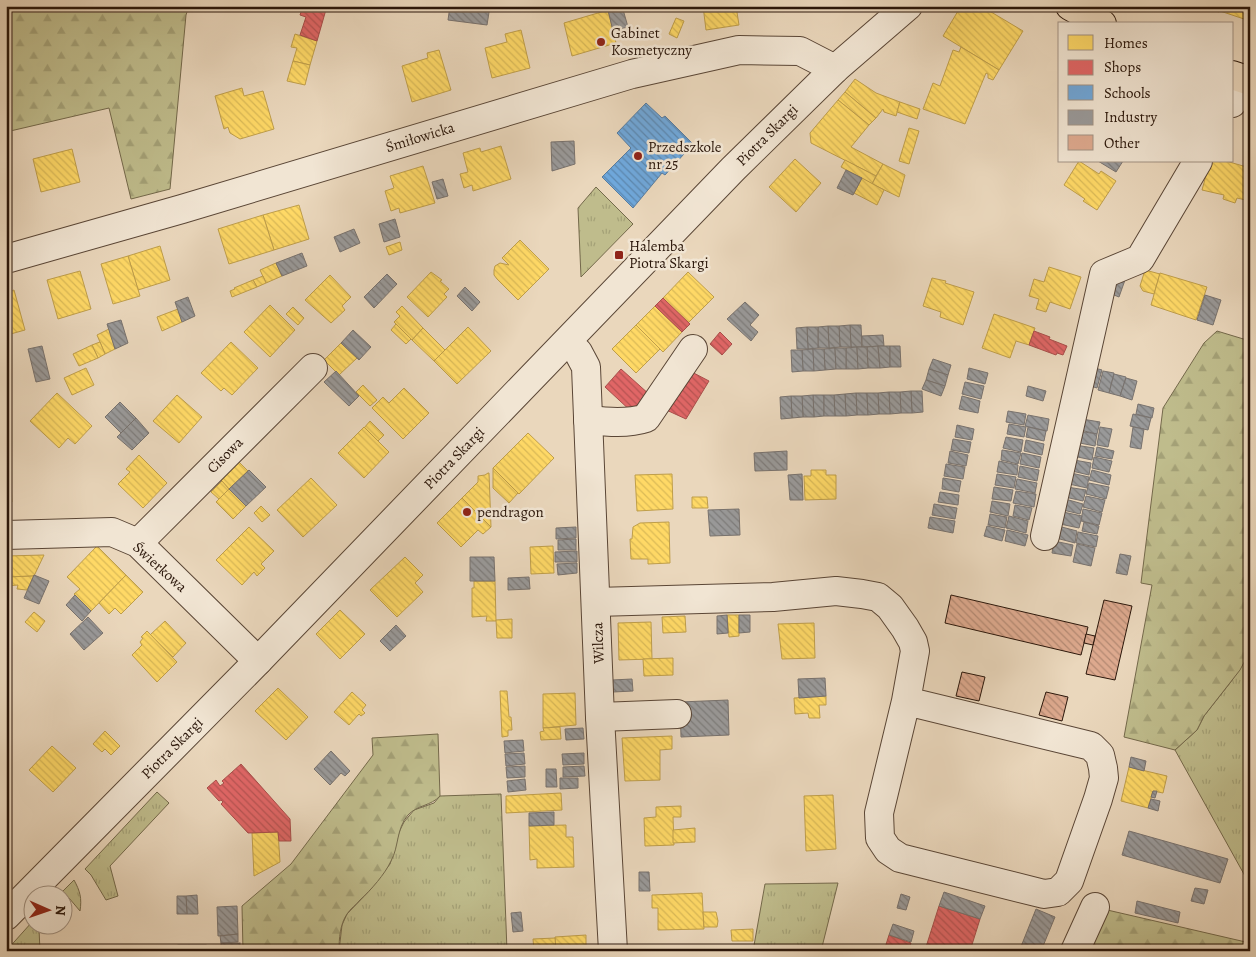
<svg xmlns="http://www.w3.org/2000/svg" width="1256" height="957" viewBox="0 0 1256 957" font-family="Alegreya,serif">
<defs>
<pattern id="grass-tufts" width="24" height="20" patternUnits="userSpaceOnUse" patternTransform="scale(1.25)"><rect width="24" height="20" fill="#bfbc8c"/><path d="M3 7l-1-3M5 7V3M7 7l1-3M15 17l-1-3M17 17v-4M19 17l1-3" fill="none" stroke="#a4a177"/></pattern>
<pattern id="forest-firs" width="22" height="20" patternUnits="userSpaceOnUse" patternTransform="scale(1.25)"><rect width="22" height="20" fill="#bfbc8c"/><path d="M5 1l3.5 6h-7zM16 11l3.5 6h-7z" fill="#a4a177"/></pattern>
<pattern id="homes-back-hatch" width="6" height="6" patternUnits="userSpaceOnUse" patternTransform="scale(1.25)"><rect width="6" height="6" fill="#ffd966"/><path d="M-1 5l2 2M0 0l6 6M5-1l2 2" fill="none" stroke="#dbba57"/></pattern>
<pattern id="shops-back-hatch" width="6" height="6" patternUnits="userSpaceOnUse" patternTransform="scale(1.25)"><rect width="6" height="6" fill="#e06666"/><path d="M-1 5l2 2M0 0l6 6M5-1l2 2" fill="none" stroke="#b65352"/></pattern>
<pattern id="schools-back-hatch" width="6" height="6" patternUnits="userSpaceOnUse" patternTransform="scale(1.25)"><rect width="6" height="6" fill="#6fa8dc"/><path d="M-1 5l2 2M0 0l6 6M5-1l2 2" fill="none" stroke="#5b88b1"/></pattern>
<pattern id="industry-back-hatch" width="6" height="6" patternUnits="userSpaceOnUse" patternTransform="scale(1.25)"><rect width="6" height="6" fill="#999"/><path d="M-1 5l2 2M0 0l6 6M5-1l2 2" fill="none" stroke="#7d7c7b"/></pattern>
<pattern id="building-back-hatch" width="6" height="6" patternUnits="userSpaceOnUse" patternTransform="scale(1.25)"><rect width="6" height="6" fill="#dda98e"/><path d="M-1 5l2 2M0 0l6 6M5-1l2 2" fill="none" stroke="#b38972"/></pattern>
</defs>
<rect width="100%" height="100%" fill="#ead7bc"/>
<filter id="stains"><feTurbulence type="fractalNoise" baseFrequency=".004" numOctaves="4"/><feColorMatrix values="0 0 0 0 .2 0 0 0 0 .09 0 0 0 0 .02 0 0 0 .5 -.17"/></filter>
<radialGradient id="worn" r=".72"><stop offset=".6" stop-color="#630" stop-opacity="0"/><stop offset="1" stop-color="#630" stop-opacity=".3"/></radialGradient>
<g fill="url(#grass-tufts)" stroke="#74694b">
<path d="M596 187 633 224 581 277 578 208Z"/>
<path d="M1250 651V885L1175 750 1197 730 1204 716 1230 683 1247 658Z"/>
<path d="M157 792 169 803 110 866 118 896 106 900 91 875 85 869Z"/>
<path d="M501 794 507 951H339L342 925 347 914 370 890 390 864 399 832 404 822 414 810 434 803 440 796Z"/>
<path d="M74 880C80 891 82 898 80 911L69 898 63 904 62 894H60Z"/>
<path d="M838 883 821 951H753L765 884Z"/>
<path d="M32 922V924L43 925 39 929 40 951H6Z"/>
</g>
<g fill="url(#forest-firs)" stroke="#74694b">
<path d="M6 6H189L186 15 170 189 131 199 109 108 6 132Z"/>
<path d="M1217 331 1250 341V651L1240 670 1204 716 1197 730 1175 750 1124 737 1152 585 1141 583 1163 408 1204 343Z"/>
<path d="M438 734 440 796C431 806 417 805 408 815 396 829 399 847 391 861 385 874 371 890 360 900 356 905 350 909 347 914 340 924 339 939 339 951H243L242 906 291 864 373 755 372 738Z"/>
<path d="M1103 909 1250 943V951H1084Z"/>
</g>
<g fill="url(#homes-back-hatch)" stroke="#bf9e4a">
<path d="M703 6H736L739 25 706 30Z"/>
<path d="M961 6H981L1023 31 999 70 943 36Z"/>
<path d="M1207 6H1221L1219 12 1206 8Z"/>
<path d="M1221 6H1250V21L1220 11Z"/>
<path d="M608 10 616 43 572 56 564 23Z"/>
<path d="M676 18 684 21 677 38 669 34Z"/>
<path d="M521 30 530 68 492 78 485 48 507 42 505 34Z"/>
<path d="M295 34 317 41 310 65 293 61 297 48 291 47Z"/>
<path d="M961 47 999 70 993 80 988 78V74L986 73 965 124 923 109 933 83 940 86 953 50 959 52Z"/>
<path d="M439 50 451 90 412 102 402 66 428 58 427 53Z"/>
<path d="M293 61 310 65 305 85 287 81Z"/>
<path d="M855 79 876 93 900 102 896 116 884 112 883 109 876 118 845 92Z"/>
<path d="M242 88 244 96 263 91 274 129 240 139 230 133 228 127 224 129 215 96Z"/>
<path d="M845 92 876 118 869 125 838 100Z"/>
<path d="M838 100 869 125 851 147 883 164 876 176 811 143 810 133Z"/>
<path d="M900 102 920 109 917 119 897 112Z"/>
<path d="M909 128 919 131 909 164 899 161Z"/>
<path d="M501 146 511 179 473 191 472 185 464 188 460 174 468 172 463 153 480 148 481 152Z"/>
<path d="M72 149 80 182 41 192 33 159Z"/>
<path d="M795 159 821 183 796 212 769 187Z"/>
<path d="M845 160 876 176 872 184 841 167Z"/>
<path d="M1079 161 1099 174 1101 171 1116 181 1097 210 1083 201 1085 199 1064 185Z"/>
<path d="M1210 161H1226L1250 168V201L1237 198 1235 203 1223 199 1224 195 1202 190Z"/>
<path d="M883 164 905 175 899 197 872 184Z"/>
<path d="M423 166 435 203 400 213 399 208 391 211 385 191 394 188 390 176Z"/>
<path d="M862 178 884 190 877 205 854 193Z"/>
<path d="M299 205 309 239 274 250 263 215Z"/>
<path d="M263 215 274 250 229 264 218 229Z"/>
<path d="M520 240 549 269 518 300 497 279 494 275V270L495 266 500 263 509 265 502 258Z"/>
<path d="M400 242 402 250 389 255 386 247Z"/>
<path d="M160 246 170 280 138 290 128 256Z"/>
<path d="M128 256 140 296 113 304 101 264Z"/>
<path d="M276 263 282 276 266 283 260 270Z"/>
<path d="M1049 267 1081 277 1070 309 1050 302 1046 312 1036 309 1039 299 1029 296 1034 279 1044 282Z"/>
<path d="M1145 270 1160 274 1154 294 1143 291 1140 286Z"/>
<path d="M80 271 91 309 58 319 47 280Z"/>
<path d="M431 272 442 280 440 281 449 289 444 294 447 297 428 317 407 297Z"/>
<path d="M688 272 714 297 688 323 663 298Z"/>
<path d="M1160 273 1207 287 1196 320 1151 305Z"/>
<path d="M330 275 351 297 342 306 345 310 331 323 305 300Z"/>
<path d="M263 276 266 283 257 287 253 280Z"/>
<path d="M932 278 946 281 945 283 974 292 963 325 940 317 941 312 923 306Z"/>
<path d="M253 280 257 287 232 297 230 291 235 289 234 288Z"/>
<path d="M14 290 25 330 7 335 6 293Z"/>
<path d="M270 305 295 330 270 357 244 332Z"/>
<path d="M402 306 423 328 412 340 394 322 400 316 396 312Z"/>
<path d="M655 306 682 332 663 352 636 325Z"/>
<path d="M293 307 304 318 298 325 286 314Z"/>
<path d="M178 309 182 322 162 331 157 317Z"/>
<path d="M994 314 1035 328 1029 345 1016 341 1010 358 982 348Z"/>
<path d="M396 324 411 339 406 344 391 330Z"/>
<path d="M636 325 660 349 636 373 612 349Z"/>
<path d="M468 327 491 351 457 384 434 361Z"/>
<path d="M423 328 445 350 434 361 412 340Z"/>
<path d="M109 329 115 349 105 354 97 335Z"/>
<path d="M100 342 105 354 98 358 92 345Z"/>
<path d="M231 342 258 368 232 395 224 388 221 391 201 373Z"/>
<path d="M341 343 357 358 339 375 324 360Z"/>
<path d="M92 345 98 358 79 366 73 354Z"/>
<path d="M86 368 94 385 72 395 64 378Z"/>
<path d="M363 385 377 400 370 406 356 392Z"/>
<path d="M404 388 429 413 403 439 372 408 383 397 389 403Z"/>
<path d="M57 393 92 426 75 444 68 438 59 448 30 421Z"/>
<path d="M177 395 202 417 179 443 153 421Z"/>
<path d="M370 421 384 435 378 441 364 428Z"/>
<path d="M364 427 389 452 364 478 338 453Z"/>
<path d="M528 433 554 458 519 494 493 468Z"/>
<path d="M6 455H10L12 502H6Z"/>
<path d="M139 455 167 483 143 508 118 484 130 472 126 469Z"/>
<path d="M236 459 248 471 229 489 218 477Z"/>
<path d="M493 468 518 493 509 503 493 488Z"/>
<path d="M811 470H826V475H836V499L805 500 804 476H811Z"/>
<path d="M488 473H489L491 527 462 498 478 482V476L485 475Z"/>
<path d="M672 474 673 509 637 511 635 475Z"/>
<path d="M311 478 337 505 303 537 277 510Z"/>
<path d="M222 481 229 489 219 499 211 492Z"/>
<path d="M229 489 246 506 233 519 216 502Z"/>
<path d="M692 497H707L708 508H692Z"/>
<path d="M462 498 491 527 483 534 478 530 461 547 437 523Z"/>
<path d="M261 506 270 515 262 522 254 513Z"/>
<path d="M669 522 670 563 648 564V559H631L630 539H632L633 527 640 523Z"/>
<path d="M249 527 274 551 261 564 265 568 257 576 254 572 242 585 216 560Z"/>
<path d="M97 546 126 575 91 611 74 594 80 589 67 577Z"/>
<path d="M553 546 554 573 531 574 530 547Z"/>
<path d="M44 555 34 576 6 577V556Z"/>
<path d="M405 557 423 575 415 583 423 592 397 617 370 590Z"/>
<path d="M126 575 143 592 121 614 115 608 109 614 99 603Z"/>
<path d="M34 576 27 590 17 589 18 585 6 586V577Z"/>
<path d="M474 581H495L496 621H486L487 616 472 617V588H474Z"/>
<path d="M340 610 365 634 340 659 316 634Z"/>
<path d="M34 612 45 621 37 632 25 622Z"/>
<path d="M727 615H739V636L729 637Z"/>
<path d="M685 616 686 632 663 633 662 617Z"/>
<path d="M512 619V638H497L496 620Z"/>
<path d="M165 621 186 643 173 657 150 635Z"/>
<path d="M651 622 652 659 619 660 618 623Z"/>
<path d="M814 623 815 658 782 659 778 624Z"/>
<path d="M147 631 177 662 157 682 132 655 142 645 140 642 143 638 141 637Z"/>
<path d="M673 658V675L644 676 643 659Z"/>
<path d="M278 688 308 717 286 740 255 711Z"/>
<path d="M500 691H507L509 717H511L512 730H508V736L502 737Z"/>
<path d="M352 692 366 705 362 710 365 713 361 716 359 714 349 725 334 712Z"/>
<path d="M575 693 576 725 543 728V694Z"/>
<path d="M826 696V705H819L820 718H809L808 713 795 714 794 698Z"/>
<path d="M560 727 561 739 541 740 540 732 544 731 543 728Z"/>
<path d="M105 731 120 746 111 755 105 749 102 752 93 744Z"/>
<path d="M672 736V749L660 750V780L625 781 622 738Z"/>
<path d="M52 746 76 768 53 792 29 770Z"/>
<path d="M1129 767 1167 776 1163 793 1153 791 1148 808 1121 801Z"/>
<path d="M561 793 562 810 506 813V796Z"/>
<path d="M833 795 836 849 806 851 804 796Z"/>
<path d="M681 806V817H673L674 845 645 846 644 818 656 817V807Z"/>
<path d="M566 825V837H573L574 867 537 868V859L530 860 529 826Z"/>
<path d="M695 828V842L673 843V830Z"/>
<path d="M278 832 280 862 254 876 252 833Z"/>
<path d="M702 893 704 929 658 930V908H652V895Z"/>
<path d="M703 912H716L718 921 717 927H704Z"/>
<path d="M753 929V941H732L731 930Z"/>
<path d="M586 935V951H556L555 937Z"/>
<path d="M555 938 556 950 534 951 533 939Z"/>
</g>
<g fill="url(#shops-back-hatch)" stroke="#a94e4a">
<path d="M303 6H327L317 41 300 35 306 17 300 15Z"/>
<path d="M663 298 690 324 682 332 655 306Z"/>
<path d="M1034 331 1050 337 1049 339 1067 346 1063 355 1057 353 1056 355 1029 345Z"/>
<path d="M720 332 732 344 722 355 710 344Z"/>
<path d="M621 369 650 395 633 413 605 387Z"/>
<path d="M686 369 709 381 686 419 662 408Z"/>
<path d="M241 764 290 819 291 841H279L278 832 248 833 221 804 223 802 221 800 219 801 207 788 216 780 220 786 224 783 222 781Z"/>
<path d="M939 906 980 919 970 951H937L926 947Z"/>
<path d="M889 935 911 943 908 951H884Z"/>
</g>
<path fill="url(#schools-back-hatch)" stroke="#5a7c9d" d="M646 103 662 118 665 116 693 144 665 175 662 173 633 208 602 177 631 148 617 133Z"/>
<g fill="url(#industry-back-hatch)" stroke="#78726e">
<path d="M450 6H490L487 25 448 20Z"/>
<path d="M622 6 628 27 613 31 608 10Z"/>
<path d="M574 141 575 164 552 171 551 142Z"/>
<path d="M1098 161H1123L1116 172Z"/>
<path d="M846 170 862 178 853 195 837 188Z"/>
<path d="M443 179 448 196 437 199 432 182Z"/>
<path d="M395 219 400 237 384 242 379 224Z"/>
<path d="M354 229 360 243 340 252 334 237Z"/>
<path d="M302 253 307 266 282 276 276 263Z"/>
<path d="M387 274 397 284 374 308 364 297Z"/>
<path d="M1116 277 1125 280 1119 297 1109 293Z"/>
<path d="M465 287 480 302 472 311 457 296Z"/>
<path d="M1205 295 1221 300 1213 325 1197 320Z"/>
<path d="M188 297 195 316 182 322 175 302Z"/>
<path d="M745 302 759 315 750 325 758 332 751 341 727 319Z"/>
<path d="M121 320 128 343 115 349 107 324Z"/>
<path d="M850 325H861L862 347H851Z"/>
<path d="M850 325 851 347H840L839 326Z"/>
<path d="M828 326H839L840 347 829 348Z"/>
<path d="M828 326 829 348H818V327Z"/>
<path d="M807 327H818V348L808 349Z"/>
<path d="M807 327 808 349H797L796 328Z"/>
<path d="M353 330 371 347 359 360 341 343Z"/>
<path d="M883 335 884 346 862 347V336Z"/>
<path d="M42 346 50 379 36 382 28 349Z"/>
<path d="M878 346 880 368H868L867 347Z"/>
<path d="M878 346H890V367L880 368Z"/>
<path d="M890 346H900L901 367H890Z"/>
<path d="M857 347 858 369H846V348Z"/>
<path d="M857 347H867L868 368 858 369Z"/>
<path d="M835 348 836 369 825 370 824 349Z"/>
<path d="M835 348H846V369H836Z"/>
<path d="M813 349 814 371H803L802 350Z"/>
<path d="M813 349H824L825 370 814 371Z"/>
<path d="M791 350H802L803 371 792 372Z"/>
<path d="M933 359 951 365 948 375 929 369Z"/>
<path d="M1091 367 1102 370 1097 388 1087 385Z"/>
<path d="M969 368 988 373 985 384 967 379Z"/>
<path d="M929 369 948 375 945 386 926 380Z"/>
<path d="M336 371 359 396 349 406 324 382Z"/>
<path d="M1103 371 1114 373 1109 393 1098 390Z"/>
<path d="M1114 374 1126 377 1120 396 1109 393Z"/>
<path d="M1126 378 1137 381 1132 400 1120 396Z"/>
<path d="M926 380 945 386 941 396 922 389Z"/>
<path d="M965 382 984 386 981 399 962 394Z"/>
<path d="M1028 386 1046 391 1043 401 1026 396Z"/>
<path d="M911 391H922L923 412 912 413Z"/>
<path d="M911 391 912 413H901L900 392Z"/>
<path d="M889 392H900L901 413 890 414Z"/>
<path d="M889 392 890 414H879L878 393Z"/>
<path d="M856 393H867L868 415H857Z"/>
<path d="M856 393 857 415 846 416 845 394Z"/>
<path d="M867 393H878L879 414 868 415Z"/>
<path d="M845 394 846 416H835L834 395Z"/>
<path d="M813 395H824V416L814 417Z"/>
<path d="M813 395 814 417H803L802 396Z"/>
<path d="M824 395H834L835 416H824Z"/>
<path d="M791 396H802L803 417 792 418Z"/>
<path d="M791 396 792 418 781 419 780 397Z"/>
<path d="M962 396 980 401 978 413 959 409Z"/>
<path d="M120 402 136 418 121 433 105 417Z"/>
<path d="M1138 404 1154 408 1152 418 1136 414Z"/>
<path d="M1008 411 1026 414 1024 425 1006 422Z"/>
<path d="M1133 414 1151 418 1148 430 1130 426Z"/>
<path d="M1028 415 1049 419 1047 431 1025 426Z"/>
<path d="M136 418 149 433 132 450 117 437Z"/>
<path d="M1082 419 1100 422 1097 434 1080 430Z"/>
<path d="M1009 424 1026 427 1024 437 1007 434Z"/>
<path d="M957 425 974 429 972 440 955 437Z"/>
<path d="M1028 427 1046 431 1044 441 1026 437Z"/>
<path d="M1100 427 1112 429 1108 447 1097 445Z"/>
<path d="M1133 427 1144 429 1141 449 1130 447Z"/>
<path d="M1078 431 1097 434 1095 446 1075 442Z"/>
<path d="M1006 437 1023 440 1021 452 1003 448Z"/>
<path d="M953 439 971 442 969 453 951 450Z"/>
<path d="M1026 440 1044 444 1042 455 1024 451Z"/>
<path d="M1075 445 1094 448 1092 460 1073 456Z"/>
<path d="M1097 447 1114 451 1112 459 1095 456Z"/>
<path d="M1002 450 1021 453 1018 464 1001 460Z"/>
<path d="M787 451V470L755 471 754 453Z"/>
<path d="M950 451 968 455 966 466 948 463Z"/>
<path d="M1022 453 1041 457 1039 468 1020 464Z"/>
<path d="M1094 457 1112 461 1109 472 1092 468Z"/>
<path d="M1074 460 1091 463 1089 475 1072 471Z"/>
<path d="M999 461 1018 465 1017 475 997 472Z"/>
<path d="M946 464 965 467 963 479 944 476Z"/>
<path d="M1020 466 1039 470 1037 481 1018 477Z"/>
<path d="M249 470 266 487 246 506 229 489Z"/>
<path d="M1092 470 1111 475 1109 485 1089 480Z"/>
<path d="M1071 473 1089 477 1087 488 1069 484Z"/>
<path d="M802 474 803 500H790L788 475Z"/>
<path d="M997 474 1016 477 1014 488 995 485Z"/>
<path d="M943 478 961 481 959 492 942 489Z"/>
<path d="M1017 479 1037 483 1035 493 1015 489Z"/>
<path d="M1089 483 1109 487 1106 499 1086 494Z"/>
<path d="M994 487 1013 490 1011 501 992 499Z"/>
<path d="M1067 487 1086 490 1083 501 1065 497Z"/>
<path d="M1016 491 1036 494 1034 507 1013 503Z"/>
<path d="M940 492 959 495 958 505 938 502Z"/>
<path d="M1086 496 1105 500 1102 512 1083 507Z"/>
<path d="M1065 499 1083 504 1080 514 1063 510Z"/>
<path d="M992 501 1010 504 1008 516 990 512Z"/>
<path d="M934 504 957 508 955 519 932 515Z"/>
<path d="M1015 505 1032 508 1029 520 1013 516Z"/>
<path d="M739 509 740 535 710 536 708 510Z"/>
<path d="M1083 509 1102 513 1099 525 1081 521Z"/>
<path d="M1063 512 1082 516 1079 528 1060 524Z"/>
<path d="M990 514 1007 517 1005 528 988 525Z"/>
<path d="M1009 516 1028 521 1026 533 1006 528Z"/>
<path d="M930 517 955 521 953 533 928 528Z"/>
<path d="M1084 522 1099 526 1097 534 1082 531Z"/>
<path d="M987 526 1005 530 1002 541 984 536Z"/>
<path d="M1058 526 1077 531 1075 543 1056 538Z"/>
<path d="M576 527V538L556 539V528Z"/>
<path d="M1007 530 1028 535 1025 546 1005 541Z"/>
<path d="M1078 532 1098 536 1096 547 1076 543Z"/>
<path d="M576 539V550H558V540Z"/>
<path d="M1054 541 1073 545 1071 556 1052 553Z"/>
<path d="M1077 544 1095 548 1091 566 1073 562Z"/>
<path d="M577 551V562H555V552Z"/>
<path d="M1120 554 1131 556 1127 575 1116 573Z"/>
<path d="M470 557H494L495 581H470Z"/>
<path d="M577 563V573L558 575 557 564Z"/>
<path d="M34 575 49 581 39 604 24 598Z"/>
<path d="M529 577 530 589 508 590V578Z"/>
<path d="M75 595 91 611 82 621 66 605Z"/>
<path d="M727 615 728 633 717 634V616Z"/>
<path d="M739 615H750V632L739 633Z"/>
<path d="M88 617 103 633 84 650 70 634Z"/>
<path d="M396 625 406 636 390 651 380 641Z"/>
<path d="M825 678 826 696 799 698 798 679Z"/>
<path d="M632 679 633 691 613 692 612 680Z"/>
<path d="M728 700 729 735 681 737 680 702Z"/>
<path d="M583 728 584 739 566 740 565 729Z"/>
<path d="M523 740 524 751 505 753 504 741Z"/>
<path d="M331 751 350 771 345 776 341 773 330 785 314 769Z"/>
<path d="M524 753 525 764 506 766 505 754Z"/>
<path d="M584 753V764L563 765 562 754Z"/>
<path d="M1131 757 1146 761 1144 771 1129 767Z"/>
<path d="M525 766V777L507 778 506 767Z"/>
<path d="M584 766 585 776 563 777V767Z"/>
<path d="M546 769H556L557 787H546Z"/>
<path d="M560 778H578V788L560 789Z"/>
<path d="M525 779 526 790 508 792 507 781Z"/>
<path d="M1153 791H1157L1155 798 1151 797Z"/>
<path d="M1151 799 1160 801 1158 811 1148 808Z"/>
<path d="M554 812V825L529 826V813Z"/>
<path d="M1129 831 1228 859 1220 883 1122 855Z"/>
<path d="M639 872H649L650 891H639Z"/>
<path d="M1195 888 1208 890 1204 904 1191 901Z"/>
<path d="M944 892 985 906 980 919 939 906Z"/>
<path d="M901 894 910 897 906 910 897 908Z"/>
<path d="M197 895 198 914H187L186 896Z"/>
<path d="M177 896H186L187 914H177Z"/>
<path d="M1137 901 1180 912 1178 923 1135 913Z"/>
<path d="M237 906 238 934 218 936 217 907Z"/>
<path d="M1036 909 1055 917 1041 951H1024L1020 949Z"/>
<path d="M521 912 523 931 513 932 511 913Z"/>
<path d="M893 924 914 931 911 942 889 935Z"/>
<path d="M238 934V942L221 943 220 936Z"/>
<rect x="221" y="943" width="19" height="8"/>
<rect x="178" y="945" width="11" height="6"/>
<rect x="189" y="945" width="17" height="6"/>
</g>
<g fill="url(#building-back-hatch)" stroke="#2a160a">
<path d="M951 595 1088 627 1081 655 945 623Z"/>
<path d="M1104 600 1132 606 1115 680 1086 674Z"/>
<path d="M1086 634 1095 636 1093 645 1084 643Z"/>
<path d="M962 672 985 677 979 701 956 696Z"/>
<path d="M1046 692 1068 697 1062 721 1039 715Z"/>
</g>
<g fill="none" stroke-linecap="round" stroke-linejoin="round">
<defs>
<g id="minor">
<path d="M1232 103 1245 79"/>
<path d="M6 259 182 209 632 74 739 50 800 51 835 69"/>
<path d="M567 342 578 352 586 367 600 717 613 951"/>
<path d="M588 420C607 422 628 424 646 418L693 349"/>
<path d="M6 535 112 532 138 543 258 661"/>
<path d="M1045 536 1104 274 1140 259 1198 161"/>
<path d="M138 543 313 368"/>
<path d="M596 602 773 597 836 591 862 594 878 597 890 607 905 628 913 642 915 651 906 701 879 813 880 838 888 850 900 858 1044 894 1058 892 1069 881 1098 799 1104 778 1103 768 1100 755 1091 746 906 701"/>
<path d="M600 717 677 714"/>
<path d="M6 916 258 661 733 169 835 69 908 6"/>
<path d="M1075 951 1095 907"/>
</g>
<g id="major">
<path d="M1070 6 1102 24"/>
<path d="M1232 75 1250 81"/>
</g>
</defs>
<use href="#minor" stroke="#5a4636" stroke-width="30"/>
<use href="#major" stroke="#2a160a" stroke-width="30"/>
<use href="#minor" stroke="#f1e5d3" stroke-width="28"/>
<use href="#major" stroke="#ead7bc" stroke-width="28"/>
</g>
<g fill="#8f2418" stroke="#f1e5d3" stroke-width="2">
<circle cx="601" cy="42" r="5"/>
<circle cx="638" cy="156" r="5"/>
<rect x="614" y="250" width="10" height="10" rx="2.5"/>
<circle cx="467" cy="512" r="5"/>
</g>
<g text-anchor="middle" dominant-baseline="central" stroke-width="5" stroke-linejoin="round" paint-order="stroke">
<g font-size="15" fill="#2a160a" stroke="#f1e5d3" text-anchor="start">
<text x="611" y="33">Gabinet<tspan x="611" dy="17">Kosmetyczny</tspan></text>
<text x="648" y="147">Przedszkole<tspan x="648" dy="17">nr 25</tspan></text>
<text x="629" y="246">Halemba<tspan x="629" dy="17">Piotra Skargi</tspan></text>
<text x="477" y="512">pendragon</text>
</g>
<g font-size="15" fill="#2a160a" stroke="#f1e5d3">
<text transform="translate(767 135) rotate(-45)">Piotra Skargi</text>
<text transform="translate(420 137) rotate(-17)">Śmiłowicka</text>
<text transform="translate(225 455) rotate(-45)">Cisowa</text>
<text transform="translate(454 458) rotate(-46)">Piotra Skargi</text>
<text transform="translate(160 567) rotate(42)">Świerkowa</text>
<text transform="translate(598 643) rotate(-92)">Wilcza</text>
<text transform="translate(172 748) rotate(-45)">Piotra Skargi</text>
</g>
</g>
<rect width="1256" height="957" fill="none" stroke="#ead7bc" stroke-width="25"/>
<rect x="8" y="8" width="1241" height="942" fill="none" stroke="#2a160a" stroke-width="2.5"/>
<rect x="12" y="12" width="1231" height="932" fill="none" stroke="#2a160a"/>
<rect x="1058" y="22" width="175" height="140" fill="#f1e5d3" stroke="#a19283"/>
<rect x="1068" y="35" width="25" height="15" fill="#ffd966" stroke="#a19283"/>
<text x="1104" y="48" font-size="15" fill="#2a160a">Homes</text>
<rect x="1068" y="60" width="25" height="15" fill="#e06666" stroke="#a19283"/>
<text x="1104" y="72" font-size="15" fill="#2a160a">Shops</text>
<rect x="1068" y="85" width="25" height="15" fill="#6fa8dc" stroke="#a19283"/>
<text x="1104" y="98" font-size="15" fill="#2a160a">Schools</text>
<rect x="1068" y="110" width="25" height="15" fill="#999999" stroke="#a19283"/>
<text x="1104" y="122" font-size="15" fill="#2a160a">Industry</text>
<rect x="1068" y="135" width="25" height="15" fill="#dda98e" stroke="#a19283"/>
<text x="1104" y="148" font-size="15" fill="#2a160a">Other</text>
<g transform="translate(48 910) rotate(92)"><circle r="24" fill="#f1e5d3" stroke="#a19283"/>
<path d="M0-4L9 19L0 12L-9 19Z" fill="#8f2418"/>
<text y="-8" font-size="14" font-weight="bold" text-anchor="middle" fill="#2a160a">N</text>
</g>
<rect width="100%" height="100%" filter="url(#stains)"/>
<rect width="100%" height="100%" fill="url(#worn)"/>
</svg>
